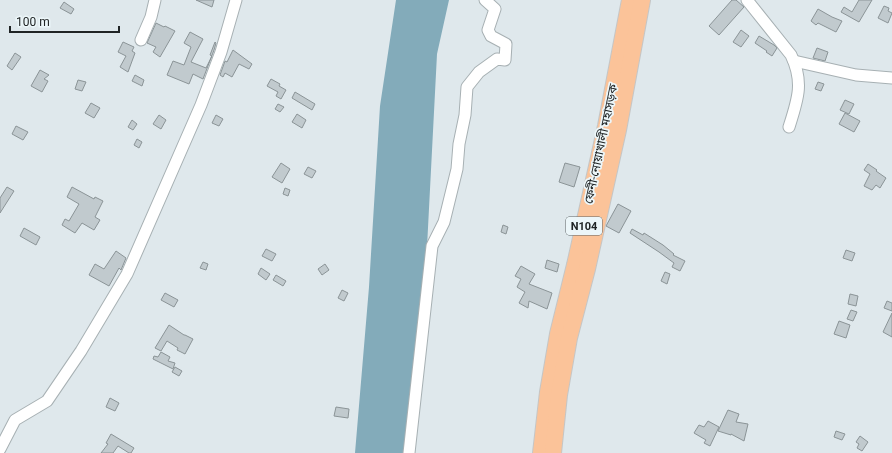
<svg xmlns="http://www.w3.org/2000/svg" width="892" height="453" viewBox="0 0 892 453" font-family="Roboto,'Noto Sans Bengali',sans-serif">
<rect width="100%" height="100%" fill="#dfe8ec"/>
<path fill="#83abba" d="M396 0H449L437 54 427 247 405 453H355L369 287 380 106Z"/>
<g fill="#c1cace" stroke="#8b9497">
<path d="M196 0H214L212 7Z"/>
<path d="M732 0H736L744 7 719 35 709 26Z"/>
<path d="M859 0H872L859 22 841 12 844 7 852 12Z"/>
<path d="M64 2 74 9 71 14 60 8Z"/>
<path d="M884 6 889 8 888 11 892 13 888 23 878 18Z"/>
<path d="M818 9 832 17 842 21 836 32 818 23 816 25 811 21Z"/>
<path d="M156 23 164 27 165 26 175 31 160 57 153 52 156 47 147 43Z"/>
<path d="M741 30 749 36 741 47 733 42Z"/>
<path d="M190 32 203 39 191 62 206 68 212 56 210 55 215 42 216 43 214 50 203 79 193 74 189 84 167 75 173 61 184 65 191 47 184 43Z"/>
<path d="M759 36 774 45 777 48 772 56 766 52 767 51 755 43Z"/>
<path d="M123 42 134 47 132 51 135 53 128 72 120 67 126 56 118 52Z"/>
<path d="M817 48 828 52 825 61 813 58Z"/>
<path d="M233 50 252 64 249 69 239 64 232 77 225 73 223 77 220 75 225 61 227 62Z"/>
<path d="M15 53 21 57 12 70 7 66Z"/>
<path d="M40 70 49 75 44 79 48 81 42 92 31 86Z"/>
<path d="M135 75 144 80 142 86 132 81Z"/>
<path d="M271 79 280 84 279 86 286 90 281 99 276 96 278 92 267 86Z"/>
<path d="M78 80 86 82 82 91 75 89Z"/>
<path d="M818 82 824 84 821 91 815 89Z"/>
<path d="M295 92 315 104 312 110 292 98Z"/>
<path d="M845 100 854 104 849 114 840 110Z"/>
<path d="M91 103 100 108 94 118 85 113Z"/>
<path d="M278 104 284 107 280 112 275 109Z"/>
<path d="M845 113 860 121 854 132 839 124Z"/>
<path d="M297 114 306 120 302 128 292 122Z"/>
<path d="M159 115 166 120 161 129 153 124Z"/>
<path d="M216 115 223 119 219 126 212 123Z"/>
<path d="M132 120 137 124 133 130 128 127Z"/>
<path d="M16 126 28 132 23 140 12 134Z"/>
<path d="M137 139 142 142 139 148 134 145Z"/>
<path d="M281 163 290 169 282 183 272 177Z"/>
<path d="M565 163 580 167 574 187 559 182Z"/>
<path d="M868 164 877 170 876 171 886 178 880 188 876 185 872 190 864 186 870 174 864 170Z"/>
<path d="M308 167 316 171 312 178 304 174Z"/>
<path d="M7 187 14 191 0 213V198Z"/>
<path d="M72 187 94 199 95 197 103 201 95 217 100 220 94 230 82 223 75 233 62 225 65 219 69 221 79 204 67 197Z"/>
<path d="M285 188 290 190 288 196 283 194Z"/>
<path d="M618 204 631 211 619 233 606 226Z"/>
<path d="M503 225 508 227 506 234 501 232Z"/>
<path d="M24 228 40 237 36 245 20 236Z"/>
<path d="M632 229 643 235 644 233 663 245 674 254 673 255 685 261 680 271 672 267 674 263 659 252 630 233Z"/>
<path d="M266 249 276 254 272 261 262 256Z"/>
<path d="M846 250 855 253 852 261 843 258Z"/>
<path d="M116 251 126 258 121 270 119 268 109 286 89 275 95 264 104 269Z"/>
<path d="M547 260 559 264 557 272 545 268Z"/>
<path d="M203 262 208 264 206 270 200 268Z"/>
<path d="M325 264 329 270 322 275 318 269Z"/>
<path d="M521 266 535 274 529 284 552 293 547 309 529 301 528 308 519 303 525 292 517 287 521 279 515 276Z"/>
<path d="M261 268 270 274 266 280 258 274Z"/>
<path d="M665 272 670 274 667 284 661 281Z"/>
<path d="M276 275 286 281 283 286 273 280Z"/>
<path d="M342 290 348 293 344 301 338 298Z"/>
<path d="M165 293 178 300 174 307 161 300Z"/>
<path d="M850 294 858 296 856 306 848 304Z"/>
<path d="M887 301 892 303V311L884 308Z"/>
<path d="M851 310 857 312 853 321 847 319Z"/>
<path d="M892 313V337L883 332Z"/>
<path d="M839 321 850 325 846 338 834 334Z"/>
<path d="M169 325 184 335H185L193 339 185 354 177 350 178 348 167 341 161 351 155 348Z"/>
<path d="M161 352 170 357 168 361 175 363 173 369 153 359 154 356 158 357Z"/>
<path d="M175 367 182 371 179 376 172 372Z"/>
<path d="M110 398 119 403 115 411 106 407Z"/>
<path d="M336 407 349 409 348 418 334 416Z"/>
<path d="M728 410 739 414 736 422 748 424 744 441 731 434V435L718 431Z"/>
<path d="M708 421 719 427 710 446 704 443 706 440 694 433 699 425 704 427Z"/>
<path d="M836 431 845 434 842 440 834 437Z"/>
<path d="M111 434 134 448 131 453H129L118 446 113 453H101L108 444 106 443Z"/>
<path d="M860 436 868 442 862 451 857 448 859 444 856 442Z"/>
</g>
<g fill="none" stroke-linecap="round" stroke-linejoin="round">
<defs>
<g id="minor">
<path d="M747 0 791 55C804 82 798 99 789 127"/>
<path d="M141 40 151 17 155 0"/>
<path d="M794 61 856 75 892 78"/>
<path d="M0 449 15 420 47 401 81 351 127 274 201 105 221 52 236 0"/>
<path d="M409 453 432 246 444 222 457 169 459 144 465 115 467 87 479 72 497 59 505 60 506 44 491 36 488 30 495 9 485 0"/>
</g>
<g id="highway">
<path d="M541 453 548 392 558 334 575 265 606 126 630 0"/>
<path d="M553 453 559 395 569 338 587 269 618 130 642 0"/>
</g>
</defs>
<use href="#minor" stroke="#a7b0b3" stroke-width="13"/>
<use href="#highway" stroke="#c5c6c6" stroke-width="18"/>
<use href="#minor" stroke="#fff" stroke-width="11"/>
<use href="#highway" stroke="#fbc399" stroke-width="16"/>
</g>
<g text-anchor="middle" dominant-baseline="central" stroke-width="3.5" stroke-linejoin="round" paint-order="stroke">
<rect fill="#ecf6f9" stroke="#5d6365" stroke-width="1" x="566" y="217" width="36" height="18" rx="3"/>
<g font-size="11" font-weight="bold" fill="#202425">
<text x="584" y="226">N104</text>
</g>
<g font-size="12" fill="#202425" stroke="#ecf6f9">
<text transform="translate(601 144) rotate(-78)">ফেনী-নোয়াখালী মহাসড়ক</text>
</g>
</g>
<path d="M10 26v6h109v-6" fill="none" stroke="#202425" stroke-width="2"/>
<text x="16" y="26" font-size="12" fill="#202425" stroke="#ecf6f9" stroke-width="3" paint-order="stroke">100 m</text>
</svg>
